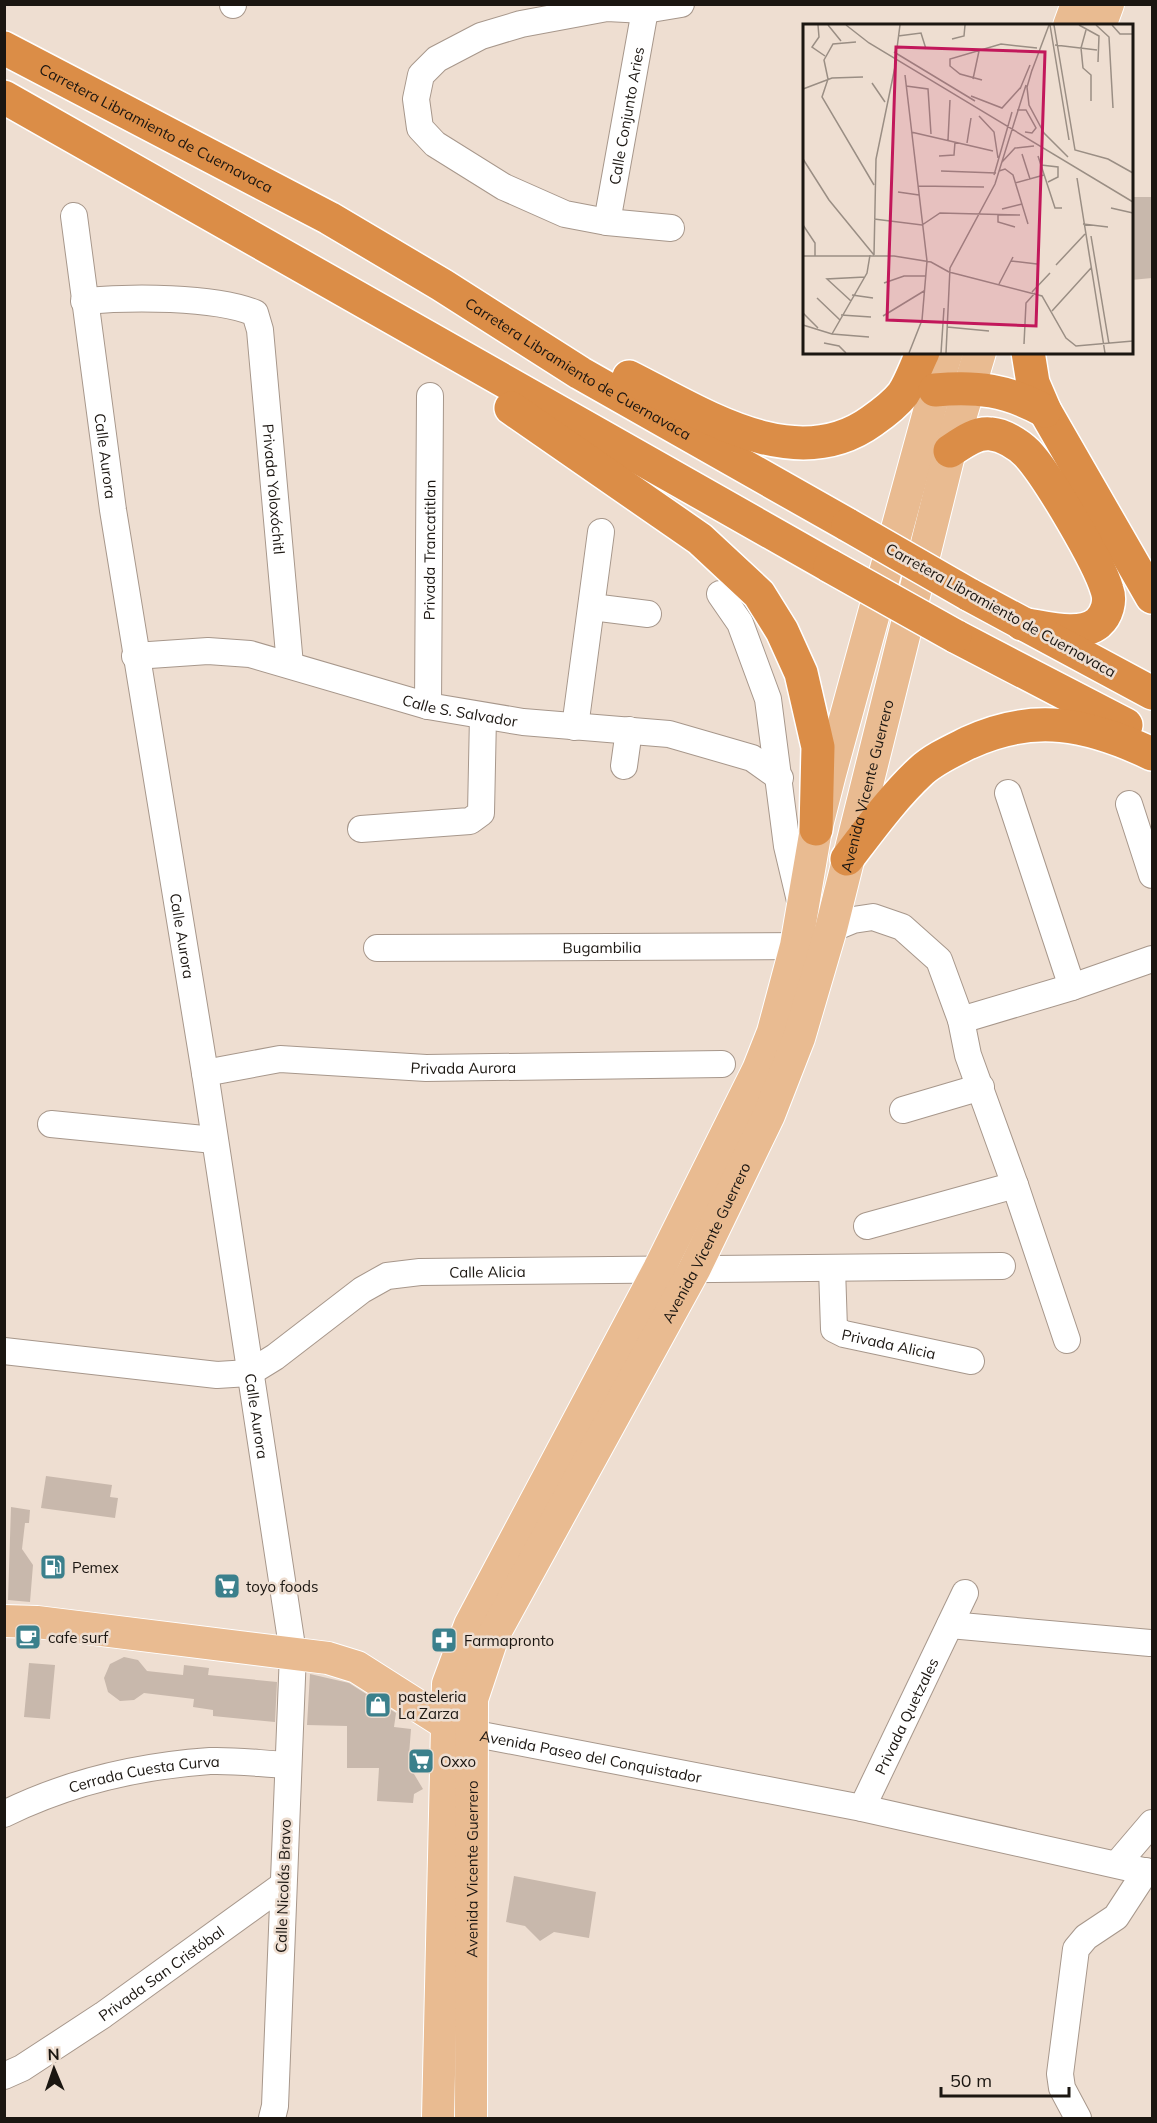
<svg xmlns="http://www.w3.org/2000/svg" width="1157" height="2123" viewBox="0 0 1157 2123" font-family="Mulish,sans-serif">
<rect width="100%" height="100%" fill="#eeded1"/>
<g fill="#c8b8ac">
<path d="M1131 197H1152V278L1131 280Z"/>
<path d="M46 1476 112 1485 110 1497 118 1498 115 1518 41 1508Z"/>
<path d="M11 1507 30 1510 29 1523H25L22 1549 33 1565 30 1602 8 1600Z"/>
<path d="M124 1657 138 1660 147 1671 183 1675 184 1665 209 1668 208 1675 277 1682 275 1722 213 1716V1710L193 1707 194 1699 144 1693 134 1700 120 1701 108 1692 104 1678 110 1664Z"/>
<path d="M29 1663 55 1665 50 1719 24 1717Z"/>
<path d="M310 1674 349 1683 396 1713 394 1727 411 1729 409 1755 428 1756V1770L411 1769 423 1789 414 1794 413 1803 377 1801 379 1768H347V1726L307 1725Z"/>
<path d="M514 1876 596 1892 589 1938 554 1932 540 1941 525 1926 506 1922Z"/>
</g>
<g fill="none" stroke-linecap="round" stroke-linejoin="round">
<defs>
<g id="minor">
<path d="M233 4V5"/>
<path id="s1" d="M74 216 113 510 205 1073 293 1653 275 2106 272 2118"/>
<path id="s2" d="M607 222 645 10"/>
<path d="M671 228 607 222 565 214 504 187 435 144 420 128 416 99 421 75 437 59 481 36 521 24 607 8 645 10 681 4"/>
<path id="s3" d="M84 301C130 297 213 296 255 313L260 330 290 665"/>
<path d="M720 594 740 623 768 699 787 846 801 905"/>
<path d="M592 607 648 614"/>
<path id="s4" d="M135 656 208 651 250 654 428 706 523 722 669 734 752 758 780 778"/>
<path id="s5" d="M428 706 430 396"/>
<path d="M575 727 601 532"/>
<path d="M624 766 629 730"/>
<path d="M1008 793 1072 987"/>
<path d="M1129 804 1152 875"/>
<path d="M361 829 470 821 481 813 483 716"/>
<path d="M831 929 853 920 873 917 902 927 939 960 961 1020 968 1055 1015 1185 1067 1340"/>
<path id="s6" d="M377 948 814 946"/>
<path d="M961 1020 1072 987 1152 959"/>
<path id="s7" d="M205 1073 280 1059 426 1068 722 1064"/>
<path d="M903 1110 981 1087"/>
<path d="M51 1124 214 1140"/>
<path d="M867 1226 1015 1185"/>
<path id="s8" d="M832 1268 834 1329 844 1334 971 1361"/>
<path id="s9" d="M4 1351 217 1375 249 1373 275 1357 362 1290 387 1276 420 1272 1002 1266"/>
<path d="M950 1625 1150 1643"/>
<path id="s10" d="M471 1733 862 1808 1152 1873"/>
<path id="s11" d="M862 1808 965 1593"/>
<path id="s12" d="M4 1814C69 1782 138 1766 210 1761 235 1760 263 1764 288 1765"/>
<path d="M1117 1864 1152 1823"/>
<path id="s13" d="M4 2076 22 2068 103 2015 283 1885"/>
<path d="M1078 2118 1062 2088 1060 2074 1076 1949 1086 1937 1116 1917 1146 1871"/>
</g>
<g id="major">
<path d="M1069 26 1077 4"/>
<path d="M1100 26 1108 4"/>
<path d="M4 1621 37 1622 328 1658 357 1667 445 1723 461 1729"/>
<path d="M438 2118 448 1684 470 1625 659 1269 758 1070 773 1032 796 946 816 829 830 774 935 390 947 352"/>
<path id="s14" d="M471 2118 472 1699 493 1636 695 1268 769 1115 799 1038 831 929 950 451 980 352"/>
</g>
<g id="highway">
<path id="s15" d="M4 48 329 218 442 285 580 373 848 525"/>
<path d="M4 97 830 566"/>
<path d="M1028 352 1033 383 1045 411 1152 597"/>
<path d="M629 377C701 413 795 477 872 421 882 414 895 404 903 394 911 382 916 366 923 352"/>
<path d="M935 390C977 386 1007 390 1045 411"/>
<path d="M511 408 700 539 759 594 782 631 801 673 818 747 816 829"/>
<path d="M950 451C962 443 976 432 991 434 1003 435 1018 444 1027 453 1047 474 1099 562 1107 590 1111 601 1107 615 1098 623 1080 638 1044 627 1022 624"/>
<path d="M968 594 1152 693"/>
<path d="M955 636 1126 725"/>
<path d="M847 859C870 829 893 797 921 771 934 759 952 751 968 743 1034 712 1089 724 1152 754"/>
</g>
</defs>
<use href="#minor" stroke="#a7978b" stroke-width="28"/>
<use href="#major" stroke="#fff" stroke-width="34"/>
<use href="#highway" stroke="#fff" stroke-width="36"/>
<use href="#minor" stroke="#fff" stroke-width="26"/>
<use href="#major" stroke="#e9bb91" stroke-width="32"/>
<use href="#highway" stroke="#db8d47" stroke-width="33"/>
<defs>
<g id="highway-bridge">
<path d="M848 525 968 594"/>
<path d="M830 566 955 636"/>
</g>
</defs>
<use href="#highway-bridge" stroke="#fff" stroke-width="36" stroke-linecap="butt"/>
<use href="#highway-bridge" stroke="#db8d47" stroke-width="33"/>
</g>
<defs>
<symbol id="fuel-square" viewBox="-11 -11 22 22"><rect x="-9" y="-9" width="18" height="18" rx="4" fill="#3b808c" stroke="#eeded1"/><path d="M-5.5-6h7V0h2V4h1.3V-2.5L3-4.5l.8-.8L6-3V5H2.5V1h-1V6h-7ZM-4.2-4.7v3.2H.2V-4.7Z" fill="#fff"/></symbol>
<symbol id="supermarket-square" viewBox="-11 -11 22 22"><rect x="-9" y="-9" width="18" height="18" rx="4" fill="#3b808c" stroke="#eeded1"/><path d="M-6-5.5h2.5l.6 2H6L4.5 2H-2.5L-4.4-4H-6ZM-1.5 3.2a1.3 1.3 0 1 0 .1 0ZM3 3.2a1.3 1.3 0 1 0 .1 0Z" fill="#fff"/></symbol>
<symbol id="cafe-square" viewBox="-11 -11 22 22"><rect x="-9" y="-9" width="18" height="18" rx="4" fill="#3b808c" stroke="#eeded1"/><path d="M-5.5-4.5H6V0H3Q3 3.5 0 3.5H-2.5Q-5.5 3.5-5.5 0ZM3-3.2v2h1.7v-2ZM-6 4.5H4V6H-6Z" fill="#fff"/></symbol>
<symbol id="pharmacy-square" viewBox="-11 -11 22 22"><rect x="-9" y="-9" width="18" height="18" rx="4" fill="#3b808c" stroke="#eeded1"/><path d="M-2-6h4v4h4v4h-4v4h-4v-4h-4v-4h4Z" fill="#fff"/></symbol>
<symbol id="shop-square" viewBox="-11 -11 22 22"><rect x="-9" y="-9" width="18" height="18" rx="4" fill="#3b808c" stroke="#eeded1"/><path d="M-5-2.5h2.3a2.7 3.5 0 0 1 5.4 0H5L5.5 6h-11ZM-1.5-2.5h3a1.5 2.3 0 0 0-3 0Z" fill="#fff"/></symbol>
</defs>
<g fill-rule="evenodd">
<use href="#fuel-square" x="38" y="1552" width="30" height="30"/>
<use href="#supermarket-square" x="212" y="1571" width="30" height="30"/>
<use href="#cafe-square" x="13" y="1622" width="30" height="30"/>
<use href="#pharmacy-square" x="429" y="1625" width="30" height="30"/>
<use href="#shop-square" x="363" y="1690" width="30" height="30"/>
<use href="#supermarket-square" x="406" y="1746" width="30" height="30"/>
</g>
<g text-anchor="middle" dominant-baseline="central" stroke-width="5" stroke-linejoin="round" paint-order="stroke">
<g font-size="15" fill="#1b1611" stroke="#eeded1">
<text stroke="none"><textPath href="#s2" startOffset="108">Calle Conjunto Aries</textPath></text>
<text stroke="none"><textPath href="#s15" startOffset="172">Carretera Libramiento de Cuernavaca</textPath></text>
<text stroke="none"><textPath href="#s15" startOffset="658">Carretera Libramiento de Cuernavaca</textPath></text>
<text stroke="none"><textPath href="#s1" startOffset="242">Calle Aurora</textPath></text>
<text stroke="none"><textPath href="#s3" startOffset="350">Privada Yoloxóchitl</textPath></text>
<text stroke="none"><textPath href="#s5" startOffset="156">Privada Trancatitlan</textPath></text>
<text transform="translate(1001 610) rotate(29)">Carretera Libramiento de Cuernavaca</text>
<text stroke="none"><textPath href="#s4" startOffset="333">Calle S. Salvador</textPath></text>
<text stroke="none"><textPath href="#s14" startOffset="1419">Avenida Vicente Guerrero</textPath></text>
<text stroke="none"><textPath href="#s1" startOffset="728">Calle Aurora</textPath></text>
<text stroke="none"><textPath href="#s6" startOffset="225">Bugambilia</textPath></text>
<text stroke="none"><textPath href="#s7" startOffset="260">Privada Aurora</textPath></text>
<text stroke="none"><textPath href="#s14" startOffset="933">Avenida Vicente Guerrero</textPath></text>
<text stroke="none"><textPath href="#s9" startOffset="516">Calle Alicia</textPath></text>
<text stroke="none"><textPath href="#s8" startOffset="118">Privada Alicia</textPath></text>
<text stroke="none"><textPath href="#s1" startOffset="1214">Calle Aurora</textPath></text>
<text stroke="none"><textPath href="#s11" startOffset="102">Privada Quetzales</textPath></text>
<text stroke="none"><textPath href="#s10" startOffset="122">Avenida Paseo del Conquistador</textPath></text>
<text stroke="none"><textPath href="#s12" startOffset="147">Cerrada Cuesta Curva</textPath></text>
<text stroke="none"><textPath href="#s14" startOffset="249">Avenida Vicente Guerrero</textPath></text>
<text transform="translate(283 1886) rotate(-88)">Calle Nicolás Bravo</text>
<text stroke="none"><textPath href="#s13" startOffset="188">Privada San Cristóbal</textPath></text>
</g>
<g font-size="15" fill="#1b1611" stroke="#eeded1" text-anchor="start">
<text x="72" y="1567">Pemex</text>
<text x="246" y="1586">toyo foods</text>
<text x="48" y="1637">cafe surf</text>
<text x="464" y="1640">Farmapronto</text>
<text x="398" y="1696">pasteleria<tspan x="398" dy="17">La Zarza</tspan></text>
<text x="440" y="1761">Oxxo</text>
</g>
</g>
<g transform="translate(803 24)">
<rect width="330" height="330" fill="#eeded1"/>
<path fill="none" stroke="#9a8e84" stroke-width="1.5" d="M15 1 16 13 9 23 22 32M25 1 38 17M43 1 66 19 330 178M247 1 266 116M251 1 272 126 305 135 330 149M276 1 296 12 295 38M293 1 306 13 310 84M309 1 317 10H330M283 6 278 24 280 44 288 51V77M95 12 118 9 123 25M149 15 161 12 162 1M53 18 30 20 21 36 25 55 19 73 71 161M252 21 294 26M94 24 97 1M91 28 172 77M229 46 224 63 226 81 241 109 265 133M228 49 246 1M102 51 124 237 119 296 106 329M170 55 176 27M179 56 157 50 147 42V35L198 20 234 24M69 59 82 78M103 62 125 65 128 110M0 65 29 54 60 53M217 65 227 41M168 72 199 84 218 63M214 86H223L233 104 229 109 222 108M176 92 191 108 195 134M108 108 190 127M145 116 147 76M164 119 168 94M219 130 227 155M136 132 151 131 152 118M235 132 252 184H259M0 135 26 176 71 231M199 138 212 124 231 122M238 141 255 143V153L245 158M138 147 193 149M196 147 202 145 210 151 225 200M191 151 209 88M274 154 302 329M212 159 241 151M115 162 181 163M95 168 116 171M308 184 330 189M199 185 219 180M195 190V198L212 203M71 195 119 201 137 189 217 191M280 200 305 203M0 201 12 219V232M288 212 306 320M71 231 73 135 93 38M0 232H91L128 238 146 248M208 237 234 240M253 241 282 210M146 248 239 272 263 314 273 322 330 317M81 259 101 252H123M196 260 210 233M229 268 247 249M49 271 70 274M14 274 37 296M48 277 24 255 62 253M249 287 288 244M0 289 15 304M38 291 68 293M80 292 121 267M0 301 29 310 66 313M144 303 186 307M29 310 64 249 67 231M21 319 36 322 43 329M221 320 223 279 232 269M138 329 141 284M143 329 147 244 192 160 223 61"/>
<path fill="#c2185b" fill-opacity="0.15" stroke="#c2185b" stroke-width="3" d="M93 23 242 28 233 302 84 296Z"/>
<rect width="330" height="330" fill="none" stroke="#1b1611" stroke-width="3"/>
</g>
<rect width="1157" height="2123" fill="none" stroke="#1b1611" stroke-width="12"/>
<g transform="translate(54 2069) rotate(358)" stroke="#eeded1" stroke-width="4.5" paint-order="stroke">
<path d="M0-4.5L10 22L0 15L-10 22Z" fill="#1b1611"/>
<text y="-9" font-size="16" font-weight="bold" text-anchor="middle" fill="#1b1611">N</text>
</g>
<path d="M941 2087v9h128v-9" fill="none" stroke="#1b1611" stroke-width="3"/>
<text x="950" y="2087" font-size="18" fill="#1b1611" stroke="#eeded1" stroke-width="4.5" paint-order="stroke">50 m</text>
</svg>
